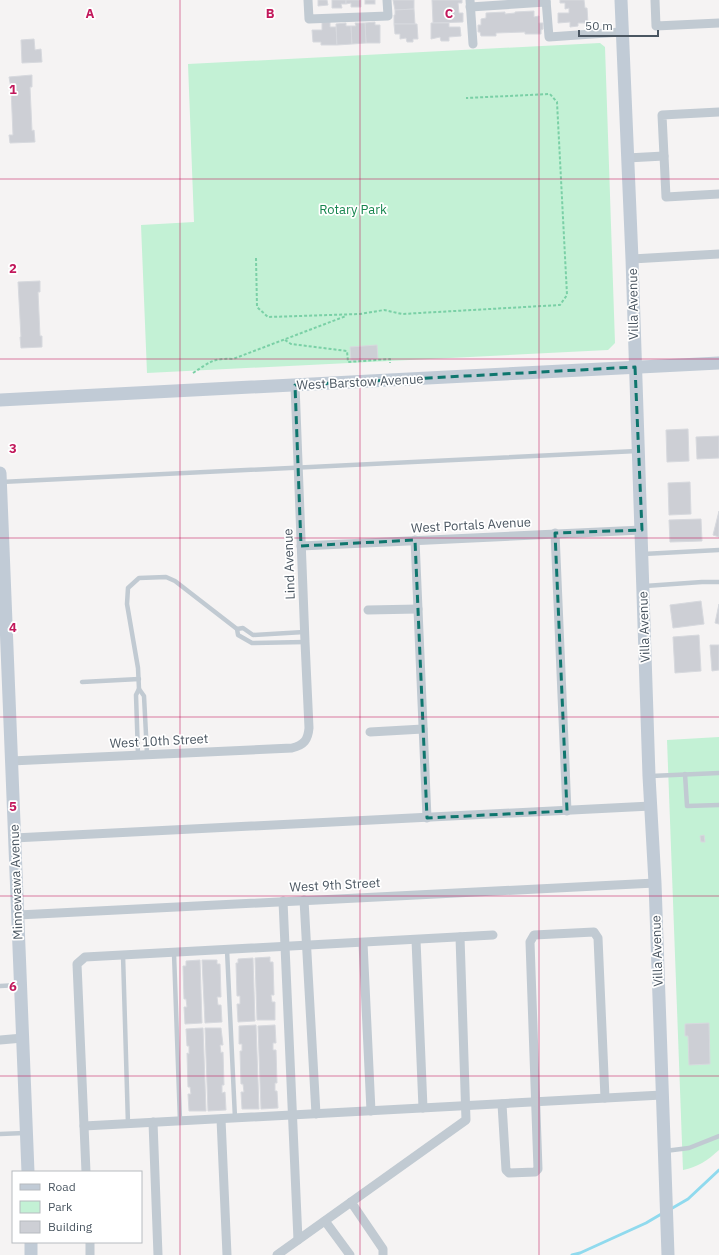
<svg xmlns="http://www.w3.org/2000/svg" width="719" height="1255" viewBox="0 0 719 1255" font-family="'IBM Plex Sans',sans-serif">
<rect width="100%" height="100%" fill="#f5f3f3"/>
<g fill="#c3f1d5">
<path d="M600 43 605 47 615 343 608 350 147 373 141 225 194 222 188 64Z"/>
<path d="M719 737V1150C708 1160 698 1167 683 1170L667 740Z"/>
</g>
<g fill="none" stroke-linecap="round" stroke-linejoin="round">
<g stroke="#90daee" stroke-width="3">
<path d="M669 1210 688 1199 719 1170"/>
<path d="M572 1255 580 1253 646 1223 663 1213"/>
</g>
</g>
<g fill="#cdcfd5" stroke="#d7d9de">
<path d="M318 0H327L328 5 318 6Z"/>
<path d="M332 0H346V4H341L342 8H332Z"/>
<path d="M346 0H361V7H351V3L346 4Z"/>
<rect x="365" y="0" width="10" height="4"/>
<path d="M393 0H414V9L395 10Z"/>
<path d="M432 0H462V3H458L459 13H463V22L433 23Z"/>
<path d="M560 0H584L585 8H587L588 23H578V26L570 27V22L558 23V13H569V8L565 9V3H560Z"/>
<path d="M414 9 415 24H394V15H395V10Z"/>
<path d="M534 11V17L539 16V23H543V29L541 30V34H525V32L496 33V36H481L480 32H478V25H481V19L486 18V13L505 12V14L515 13V12Z"/>
<path d="M322 22H330V27H336L337 45H321V42H313L312 30H322Z"/>
<path d="M375 22V25H380V43H366L365 23Z"/>
<path d="M346 23V26H351L352 44 337 45 336 24Z"/>
<path d="M355 23H365L366 43 352 44 351 26H356Z"/>
<path d="M431 23H449V27H460L461 36 449 37V41H441L440 37 431 39Z"/>
<path d="M394 24H417L418 39H413V42H407L406 38 400 39V34H395Z"/>
<path d="M34 39 35 50 41 49 42 62 22 63 21 40Z"/>
<path d="M32 75V87H30L32 131 34 130 35 142 10 143 9 135H13L11 88 9 77Z"/>
<path d="M40 281V292H38L40 336H42V347L21 348 20 337H21L18 282Z"/>
<path d="M377 345 378 359 351 361 350 347Z"/>
<path d="M688 429 689 461 667 462 666 430Z"/>
<path d="M719 436V458L697 459 696 437Z"/>
<path d="M690 482 691 514 669 515 668 483Z"/>
<path d="M719 511V537L713 535Z"/>
<path d="M701 519 702 541 670 542 669 520Z"/>
<path d="M701 601 704 624 673 628 670 605Z"/>
<path d="M719 604V624L715 623Z"/>
<path d="M699 635 701 671 675 673 673 637Z"/>
<path d="M710 645H719V670L712 671Z"/>
<path d="M704 835 705 842H701L700 836Z"/>
<path d="M270 957V962H273L274 995H271L272 1002H275V1020H257L255 958Z"/>
<path d="M253 958 255 1021 238 1022 237 1004H240V996H237L236 963H238V959Z"/>
<path d="M200 960 202 1023 185 1024 184 1007H187L186 999H184L183 966H186V961Z"/>
<path d="M202 960H217V964H220L221 997H217L218 1005H221L222 1022 205 1023Z"/>
<path d="M709 1023 710 1064 689 1065 688 1036H685V1024Z"/>
<path d="M256 1025 259 1109H242L241 1092H244L243 1084H241L240 1051H242V1044H239V1026Z"/>
<path d="M275 1025 276 1043H273V1050H276L277 1083H275V1091H277L278 1108 261 1109 258 1026Z"/>
<path d="M203 1028 206 1111H189L188 1094H191L190 1087H188L187 1053 189 1054V1046H187L186 1029Z"/>
<path d="M205 1028H221L223 1045H220L221 1053 223 1052 224 1085H222V1093L225 1092 226 1110 208 1111Z"/>
</g>
<g fill="none" stroke-linecap="round" stroke-linejoin="round">
<g stroke="#7ad0a6" stroke-width="2" stroke-dasharray="3 2" stroke-linecap="butt">
<path d="M256 258 257 307 268 317 360 314 384 310 402 314 560 305 567 295 557 102 550 94 466 98"/>
<path d="M285 340 291 344 347 351 348 362 390 359V363"/>
<path d="M193 373C210 362 213 358 233 359L346 316"/>
</g>
<g stroke="#c1cad2" stroke-width="4.5">
<path d="M1 482 637 451"/>
<path d="M643 554 719 550"/>
<path d="M645 586 702 582H719"/>
<path d="M237 629 243 628 253 635 304 632"/>
<path d="M82 682 139 679"/>
<path d="M147 754 144 696 139 689 138 668 127 604 128 588 139 578 166 577 175 581 237 629 238 635 252 643 305 642"/>
<path d="M138 755 136 695 139 689"/>
<path d="M685 774 687 806 719 805"/>
<path d="M651 776 719 773"/>
<path d="M227 950 235 1118"/>
<path d="M174 953 180 1121"/>
<path d="M123 955 128 1124"/>
<path d="M0 986 19 985"/>
<path d="M0 1134 25 1133"/>
<path d="M665 1151 689 1148 719 1136"/>
</g>
<g stroke="#c1cad2" stroke-width="9">
<path d="M308 0 309 19 388 16 387 0"/>
<path d="M470 0 473 44"/>
<path d="M546 0 549 37 621 32"/>
<path d="M655 0 656 26 719 23"/>
<path d="M470 7 546 2"/>
<path d="M719 112 662 115 666 197 719 194"/>
<path d="M627 158 664 156"/>
<path d="M632 259 719 254"/>
<path d="M555 533 567 811"/>
<path d="M415 540 427 818"/>
<path d="M301 546 642 530"/>
<path d="M368 610 418 609"/>
<path d="M370 732 423 729"/>
<path d="M11 761 292 748C304 745 308 740 309 728L305 642 295 385"/>
<path d="M14 838 651 806"/>
<path d="M304 900 316 1114"/>
<path d="M283 901 298 1240"/>
<path d="M18 915 655 883"/>
<path d="M416 940 423 1108"/>
<path d="M363 943 371 1111"/>
<path d="M0 1040 23 1038"/>
<path d="M502 1104 506 1170 509 1173 535 1172 538 1169 530 942 534 935 594 932 598 938 605 1098"/>
<path d="M221 1119 227 1255"/>
<path d="M153 1122 158 1255"/>
<path d="M84 1126 662 1095"/>
<path d="M86 1172 77 964 85 957 493 935"/>
<path d="M351 1202 383 1249V1255"/>
<path d="M325 1221 350 1255"/>
<path d="M90 1242V1255"/>
<path d="M277 1255 466 1120 460 937"/>
</g>
<g stroke="#c1cbd6" stroke-width="13">
<path d="M621 0 632 259 649 776 655 883 668 1255"/>
<path d="M0 400 719 363"/>
<path d="M0 473 28 1172"/>
<path d="M31 1242V1255"/>
</g>
</g>
<path fill="none" stroke="#0f766e" stroke-width="3" stroke-dasharray="8 5" stroke-linejoin="round" d="M635 367 642 530 555 533 567 811 427 818 415 540 301 546 295 385Z"/>
<path fill="none" stroke="#c2185b" stroke-width="1" stroke-opacity="0.55" d="M180 0V1255M360 0V1255M539 0V1255M0 179H719M0 359H719M0 538H719M0 717H719M0 896H719M0 1076H719"/>
<g text-anchor="middle" dominant-baseline="central" stroke-width="3.5" stroke-linejoin="round" paint-order="stroke">
<g font-size="13" fill="#17864f" stroke="#fff">
<text x="353" y="209">Rotary Park</text>
</g>
<g font-size="13" fill="#4a5661" stroke="#fff">
<text transform="translate(633 304) rotate(-91)">Villa Avenue</text>
<text transform="translate(360 382) rotate(-3)">West Barstow Avenue</text>
<text transform="translate(471 525) rotate(-3)">West Portals Avenue</text>
<text transform="translate(289 564) rotate(-92)">Lind Avenue</text>
<text transform="translate(644 627) rotate(-92)">Villa Avenue</text>
<text transform="translate(159 741) rotate(-3)">West 10th Street</text>
<text transform="translate(16 882) rotate(-92)">Minnewawa Avenue</text>
<text transform="translate(335 885) rotate(-3)">West 9th Street</text>
<text transform="translate(657 951) rotate(-92)">Villa Avenue</text>
</g>
</g>
<g font-size="13" text-anchor="middle" font-weight="bold" fill="#c2185b" stroke="#fff" stroke-width="3.5" stroke-linejoin="round" paint-order="stroke">
<text x="90" y="18">A</text>
<text x="270" y="18">B</text>
<text x="449" y="18">C</text>
<text x="13" y="94">1</text>
<text x="13" y="273">2</text>
<text x="13" y="453">3</text>
<text x="13" y="632">4</text>
<text x="13" y="811">5</text>
<text x="13" y="991">6</text>
</g>
<rect x="12" y="1171" width="130" height="72" fill="#ffffff" stroke="#b7bbc0"/>
<rect x="20" y="1184" width="20" height="6" fill="#c1cbd6" stroke="#b7bbc0"/>
<text x="48" y="1191" font-size="12" fill="#4a5661">Road</text>
<rect x="20" y="1201" width="20" height="12" fill="#c3f1d5" stroke="#b7bbc0"/>
<text x="48" y="1211" font-size="12" fill="#4a5661">Park</text>
<rect x="20" y="1221" width="20" height="12" fill="#cdcfd5" stroke="#b7bbc0"/>
<text x="48" y="1231" font-size="12" fill="#4a5661">Building</text>
<path d="M579 30v6h79v-6" fill="none" stroke="#4a5661" stroke-width="2"/>
<text x="585" y="30" font-size="12" fill="#4a5661" stroke="#ffffff" stroke-width="3" paint-order="stroke">50 m</text>
</svg>
